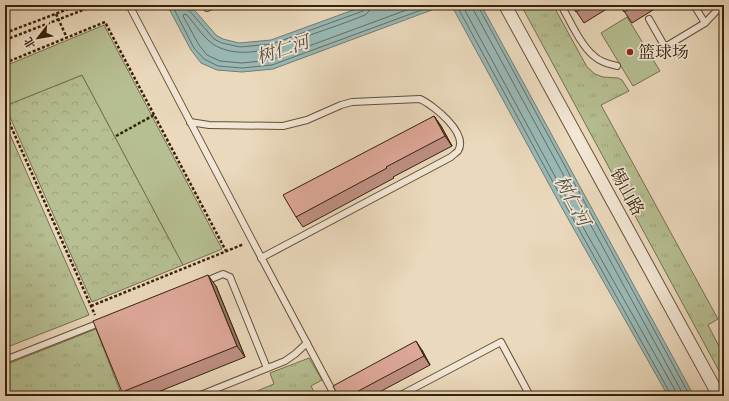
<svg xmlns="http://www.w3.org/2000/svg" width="729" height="401" viewBox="0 0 729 401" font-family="'IM FELL Double Pica','Noto Serif SC',serif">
<defs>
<pattern id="grass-tufts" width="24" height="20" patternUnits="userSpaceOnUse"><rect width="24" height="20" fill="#b6bf92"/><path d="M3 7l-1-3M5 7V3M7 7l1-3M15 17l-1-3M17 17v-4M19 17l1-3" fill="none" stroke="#9da47d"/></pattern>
<pattern id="forest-crowns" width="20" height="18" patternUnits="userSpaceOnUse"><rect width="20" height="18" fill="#b6bf92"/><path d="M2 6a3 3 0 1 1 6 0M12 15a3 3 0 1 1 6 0" fill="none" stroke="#9da47d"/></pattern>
</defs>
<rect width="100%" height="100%" fill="#ebd9bd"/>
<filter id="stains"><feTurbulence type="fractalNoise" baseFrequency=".005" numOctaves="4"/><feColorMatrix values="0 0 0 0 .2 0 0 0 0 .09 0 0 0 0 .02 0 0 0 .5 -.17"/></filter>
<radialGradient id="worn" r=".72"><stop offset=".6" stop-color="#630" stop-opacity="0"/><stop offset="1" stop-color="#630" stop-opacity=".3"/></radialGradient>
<g fill="url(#grass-tufts)" stroke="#76704e">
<path d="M521 5H553L587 67 595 74 603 77 618 78 622 80 629 91 601 105 718 319 708 325 724 356V380Z"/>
<path d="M5 123 89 315 5 348Z"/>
<path d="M96 329 122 396H5V365Z"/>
<path d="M309 358 322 380 311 386 314 392 305 396H245L274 384 270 373Z"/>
</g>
<path fill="url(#forest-crowns)" stroke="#76704e" d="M82 75 183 265 92 302 5 106Z"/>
<g fill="#b6bf92" stroke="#76704e">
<path d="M627 17 660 71 633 86 601 33Z"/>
<path d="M104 25 222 249 183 265 82 75 5 106V66Z"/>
</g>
<path fill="#99b9b7" stroke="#717c72" d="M167 5H190L216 35 223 39 239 43 271 40 367 5H481L694 396H668L562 208 454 10 447 6 437 8 273 69 242 72 217 70 201 63 191 50Z"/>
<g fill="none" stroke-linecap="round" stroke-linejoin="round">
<g stroke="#686d60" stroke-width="1">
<path d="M172 5 194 48 204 59 218 66 242 68 272 65 435 5"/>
<path d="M188 5V9L214 39 222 43 240 47 272 44 363 11 365 8 366 5"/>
<path d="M371 5 369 11 365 15C348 22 330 28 313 34 285 44 248 61 218 47 205 41 196 25 187 15L184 14 183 16 199 45 207 55 220 61 242 63 271 60 420 5"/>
<path d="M453 5 458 8 566 206 670 393 671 396"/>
<path d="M462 5 570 204 675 390 676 396"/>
<path d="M473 5 474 11 684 396"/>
<path d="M478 5 479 8 690 396"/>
</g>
<defs>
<g id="service">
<path d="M129 5 252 240 335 396"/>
<path d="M205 5 207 8 214 5"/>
<path d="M561 5C569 19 581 46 594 56 600 62 609 64 617 66"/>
<path d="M694 5 705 23 722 5"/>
<path d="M649 19 665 47 705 23"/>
<path d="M190 122 209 125 283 126 307 120 341 105 352 102 420 99C433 105 469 133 458 151 456 153 453 155 451 157L261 258"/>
<path d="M204 282 223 274 230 277 267 368"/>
<path d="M5 360 102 322"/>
<path d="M198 396 285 361 295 354 307 343"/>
<path d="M399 396 501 342 530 396"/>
</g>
<path id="minor" d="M505 5 719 396"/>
</defs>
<use href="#service" stroke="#634f37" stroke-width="8"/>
<use href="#minor" stroke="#634f37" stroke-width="14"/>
<g stroke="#36210a" stroke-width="2.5" stroke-dasharray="3 2" stroke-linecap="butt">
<path d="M56 14 67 38"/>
<path d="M5 33 79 5"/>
<path d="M5 40 96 5"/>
<path d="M5 63 105 22 226 251"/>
<path d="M5 113 95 315"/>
<path d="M116 136 154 115"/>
<path d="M91 306 244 244"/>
</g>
<use href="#service" stroke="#f2e6d4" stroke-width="6"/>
<use href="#minor" stroke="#f2e6d4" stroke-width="12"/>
</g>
<g fill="#bf9084" stroke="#36210a">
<path d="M572 5H613L584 23Z"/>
<path d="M620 5H661L632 23Z"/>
<path d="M434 116 441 126 452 146 393 177 394 178 303 227 296 217Z"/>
<path d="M216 286 245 357 148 396H125L122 392Z"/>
<path d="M422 350 430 365 372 396H338Z"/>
</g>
<g fill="#9b766b" stroke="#36210a">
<path d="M434 116 441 126 452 146 445 136Z"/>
<path d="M208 275 216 286 245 357 237 346Z"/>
<path d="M416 341 422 350 430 365 424 356Z"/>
</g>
<g fill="#dea899" stroke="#36210a">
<path d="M572 5H587L576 12Z"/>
<path d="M620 5H636L624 12Z"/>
<path d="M434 116 445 136 386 167 387 168 296 217 283 195Z"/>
<path d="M208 275 237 346 122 392 93 321Z"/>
<path d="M416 341 424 356 349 396H338L333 386Z"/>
</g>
<circle fill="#8f2418" stroke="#f2e6d4" stroke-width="1.5" cx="630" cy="52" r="4"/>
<g text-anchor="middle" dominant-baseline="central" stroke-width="3.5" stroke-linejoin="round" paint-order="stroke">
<g font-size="17" fill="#36210a" stroke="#f2e6d4" text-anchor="start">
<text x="638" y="52">篮球场</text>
</g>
<g font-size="17" fill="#36210a" stroke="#f2e6d4">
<text transform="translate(627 192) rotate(61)">锡山路</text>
</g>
<g font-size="18" font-style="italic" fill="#544f3e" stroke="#f2e6d4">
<text transform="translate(283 50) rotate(-18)">树仁河</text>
<text transform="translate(572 201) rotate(62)">树仁河</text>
</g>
</g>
<rect width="729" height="401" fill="none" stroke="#ebd9bd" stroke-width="20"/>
<rect x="6" y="6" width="717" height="389" fill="none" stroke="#36210a" stroke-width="2"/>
<rect x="10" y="10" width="709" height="381" fill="none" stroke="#36210a"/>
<g transform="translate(38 38) rotate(239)" stroke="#f2e6d4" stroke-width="3" paint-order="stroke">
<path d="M0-3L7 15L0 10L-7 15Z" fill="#36210a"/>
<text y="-6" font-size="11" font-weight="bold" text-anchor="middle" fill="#36210a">北</text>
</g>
<rect width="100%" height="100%" filter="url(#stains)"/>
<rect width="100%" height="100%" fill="url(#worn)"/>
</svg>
